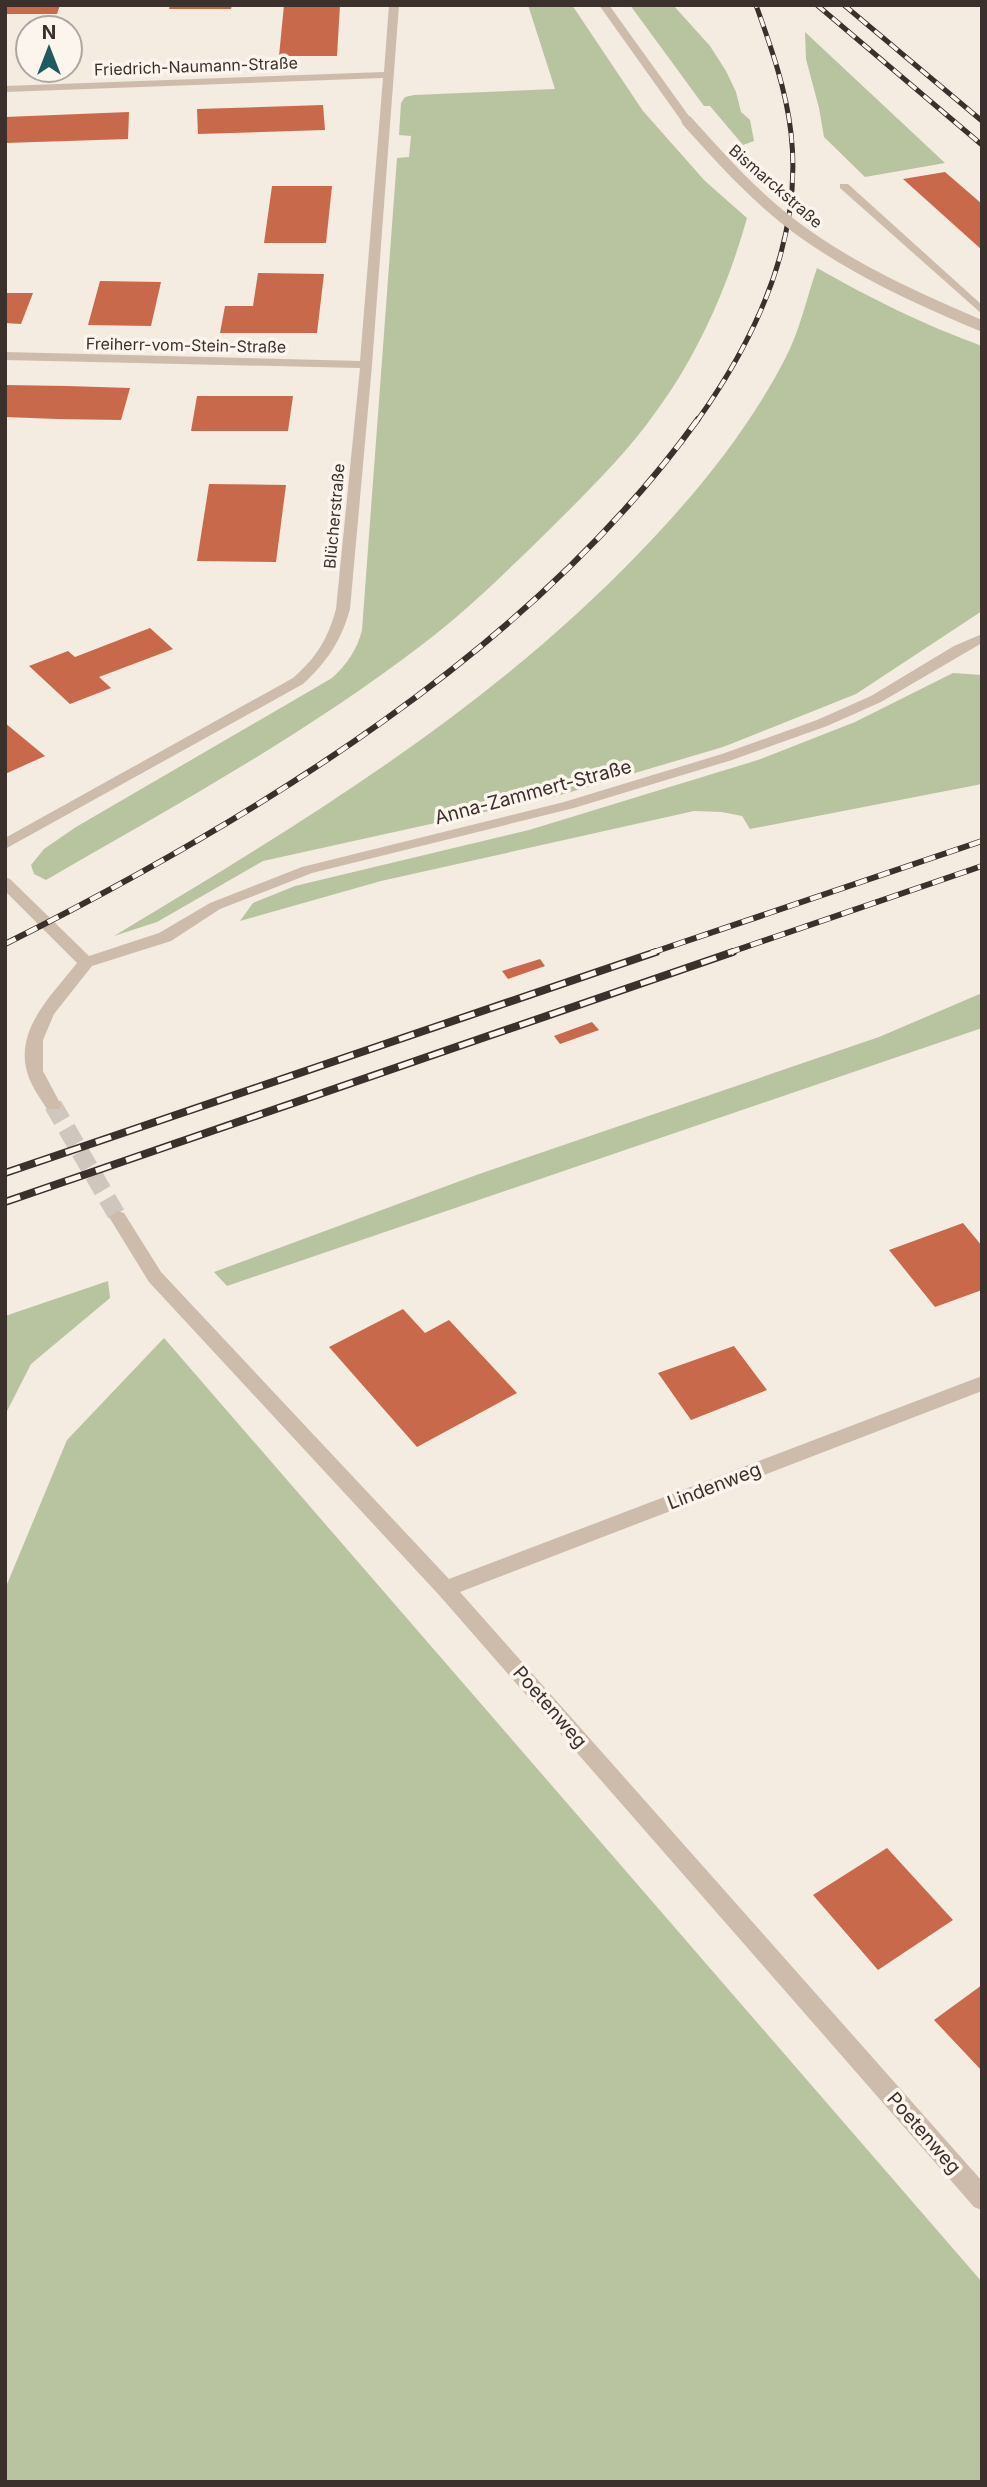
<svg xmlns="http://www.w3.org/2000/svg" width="987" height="2487" viewBox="0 0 987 2487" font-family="Inter,sans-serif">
<rect width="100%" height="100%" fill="#f4ebe1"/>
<g fill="#b8c4a0">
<path d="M528 5H572L643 111 705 181 747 218C728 286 698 355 655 413 624 457 583 496 545 534 506 572 466 611 423 644 306 734 174 806 46 880L34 874 31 865 44 849 76 827 332 678C347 664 357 650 362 630L397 158 409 157 411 136 399 135 401 103 405 97 414 95 555 89Z"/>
<path d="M630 5H673L710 46 726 71 736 92 741 112 750 120 754 141 743 145 710 106H704Z"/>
<path d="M805 32 945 163 865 177 824 137 819 108 806 59Z"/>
<path d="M817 268C870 298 924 325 982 346V611L856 694 723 747 557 796 263 861 157 922 114 936C301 824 489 710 641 551 697 493 749 429 786 357 800 330 807 297 817 268Z"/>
<path d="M953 673 982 675V784L750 829 742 816 722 812 694 811 381 881 240 921 253 903 295 886 529 830 758 760 855 722Z"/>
<path d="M982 993V1028L227 1286 214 1272 479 1174 879 1037Z"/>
<path d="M108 1281 110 1298 31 1364 5 1415V1316Z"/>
<path d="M164 1338 982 2282V2482H5V1589L67 1440Z"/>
</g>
<g fill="#c8694b">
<path d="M5 5H60L57 14H5Z"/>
<path d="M170 5H232L231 9H169Z"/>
<path d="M284 5H340L337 56H279Z"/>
<path d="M323 105 325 130 198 134 197 109Z"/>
<path d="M129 112 128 139 5 143V117Z"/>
<path d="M945 172 982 204V250L903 179Z"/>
<path d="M272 186H332L326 243H264Z"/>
<path d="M258 273 324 274 317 333H220L225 306H253Z"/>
<path d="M100 281 161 282 151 326 88 325Z"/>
<path d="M5 293H33L21 324 5 323Z"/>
<path d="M5 385 67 386 130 388 121 420 57 419 5 417Z"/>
<path d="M197 396H293L288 431H191Z"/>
<path d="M209 484 286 485 276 562 197 561Z"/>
<path d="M150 628 173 649 99 677 111 688 70 704 29 666 68 651 75 657Z"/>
<path d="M5 723 45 756 5 774Z"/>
<path d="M540 959 545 966 508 979 502 971Z"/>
<path d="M592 1022 599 1030 560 1044 554 1036Z"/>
<path d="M963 1223 982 1246V1290L935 1307 889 1250Z"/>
<path d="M403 1309 425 1333 449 1320 517 1393 417 1447 329 1347Z"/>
<path d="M734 1346 767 1390 691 1420 658 1373Z"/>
<path d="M887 1848 953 1920 878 1970 813 1895Z"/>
<path d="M982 1985V2071L934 2020Z"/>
</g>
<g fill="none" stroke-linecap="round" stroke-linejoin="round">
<path stroke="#cfc6bd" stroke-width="18" stroke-dasharray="18 9" stroke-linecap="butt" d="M53 1105 118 1217"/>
<g fill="#cdbbac" fill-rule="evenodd">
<path d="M389 5H399L372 365 350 609C341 641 327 662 303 684L5 849V838L293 678C316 658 328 639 336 609L360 368 5 360V352L360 361 383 78 5 92V86L384 72Z"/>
<path d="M599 5H609L691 119V123H683Z"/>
<path d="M840 184H848L982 305V314L840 188Z"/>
<path d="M982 634V643L881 702 827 726 732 760 574 808 312 873 220 909 171 941 92 966 54 1014 43 1040V1071L61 1105 59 1109H47C40 1098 32 1087 28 1075 13 1030 53 994 77 963L5 891V877L10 879 89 956 159 933 210 903 302 867 564 802 722 754 817 720 871 696 954 646Z"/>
<path d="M118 1211 124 1213 161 1272 449 1579 982 1376V1391L460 1592 982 2181V2210L974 2207 439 1595 149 1282 109 1217Z"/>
</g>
<defs>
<g id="rail-far2">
<path d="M817 5 982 145"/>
<path d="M844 5 982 121"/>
<path d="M697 421C757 337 803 238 791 133 786 89 771 47 756 5"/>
</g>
<g id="rail-far1">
<path d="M5 944C256 818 532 650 698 419"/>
<path d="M651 953 982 841"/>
<path d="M728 953 982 866"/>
</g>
<g id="rail">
<path d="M5 1173 656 952"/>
<path d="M5 1202 733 952"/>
</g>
</defs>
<use href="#rail-far2" stroke="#3b302b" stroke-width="5"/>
<use href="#rail-far1" stroke="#3b302b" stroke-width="6"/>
<use href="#rail" stroke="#3b302b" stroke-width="8"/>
<use href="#rail-far2" stroke="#fbf5ee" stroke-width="3.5" stroke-dasharray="10" stroke-linecap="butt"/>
<use href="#rail-far1" stroke="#fbf5ee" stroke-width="4.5" stroke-dasharray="12" stroke-linecap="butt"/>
<use href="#rail" stroke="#fbf5ee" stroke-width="5" stroke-dasharray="16" stroke-linecap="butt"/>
<path stroke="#cdbbac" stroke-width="11" d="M687 121C721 159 756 198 798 229 854 270 918 299 982 326"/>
</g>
<g text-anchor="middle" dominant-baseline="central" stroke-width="7" stroke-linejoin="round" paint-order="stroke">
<g font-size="16" fill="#3b302b" stroke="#fbf5ee">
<text transform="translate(196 66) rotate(-2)">Friedrich-Naumann-Straße</text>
<text transform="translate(776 186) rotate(41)">Bismarckstraße</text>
<text transform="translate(186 345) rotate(1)">Freiherr-vom-Stein-Straße</text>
<text transform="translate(334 516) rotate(-85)">Blücherstraße</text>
</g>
<g font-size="19" fill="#3b302b" stroke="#fbf5ee">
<text transform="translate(533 792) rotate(-15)">Anna-Zammert-Straße</text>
<text transform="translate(714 1486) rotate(-21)">Lindenweg</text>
<text transform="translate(550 1707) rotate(49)">Poetenweg</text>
<text transform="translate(924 2133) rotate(49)">Poetenweg</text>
</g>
</g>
<rect width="987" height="2487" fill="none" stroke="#3b302b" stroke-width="14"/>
<g transform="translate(49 49)"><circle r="33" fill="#fbf5ee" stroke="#aea6a0" stroke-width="2"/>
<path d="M0-5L12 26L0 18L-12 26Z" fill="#1f5a5e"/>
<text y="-10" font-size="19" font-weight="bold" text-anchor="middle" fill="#3b302b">N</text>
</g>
</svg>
